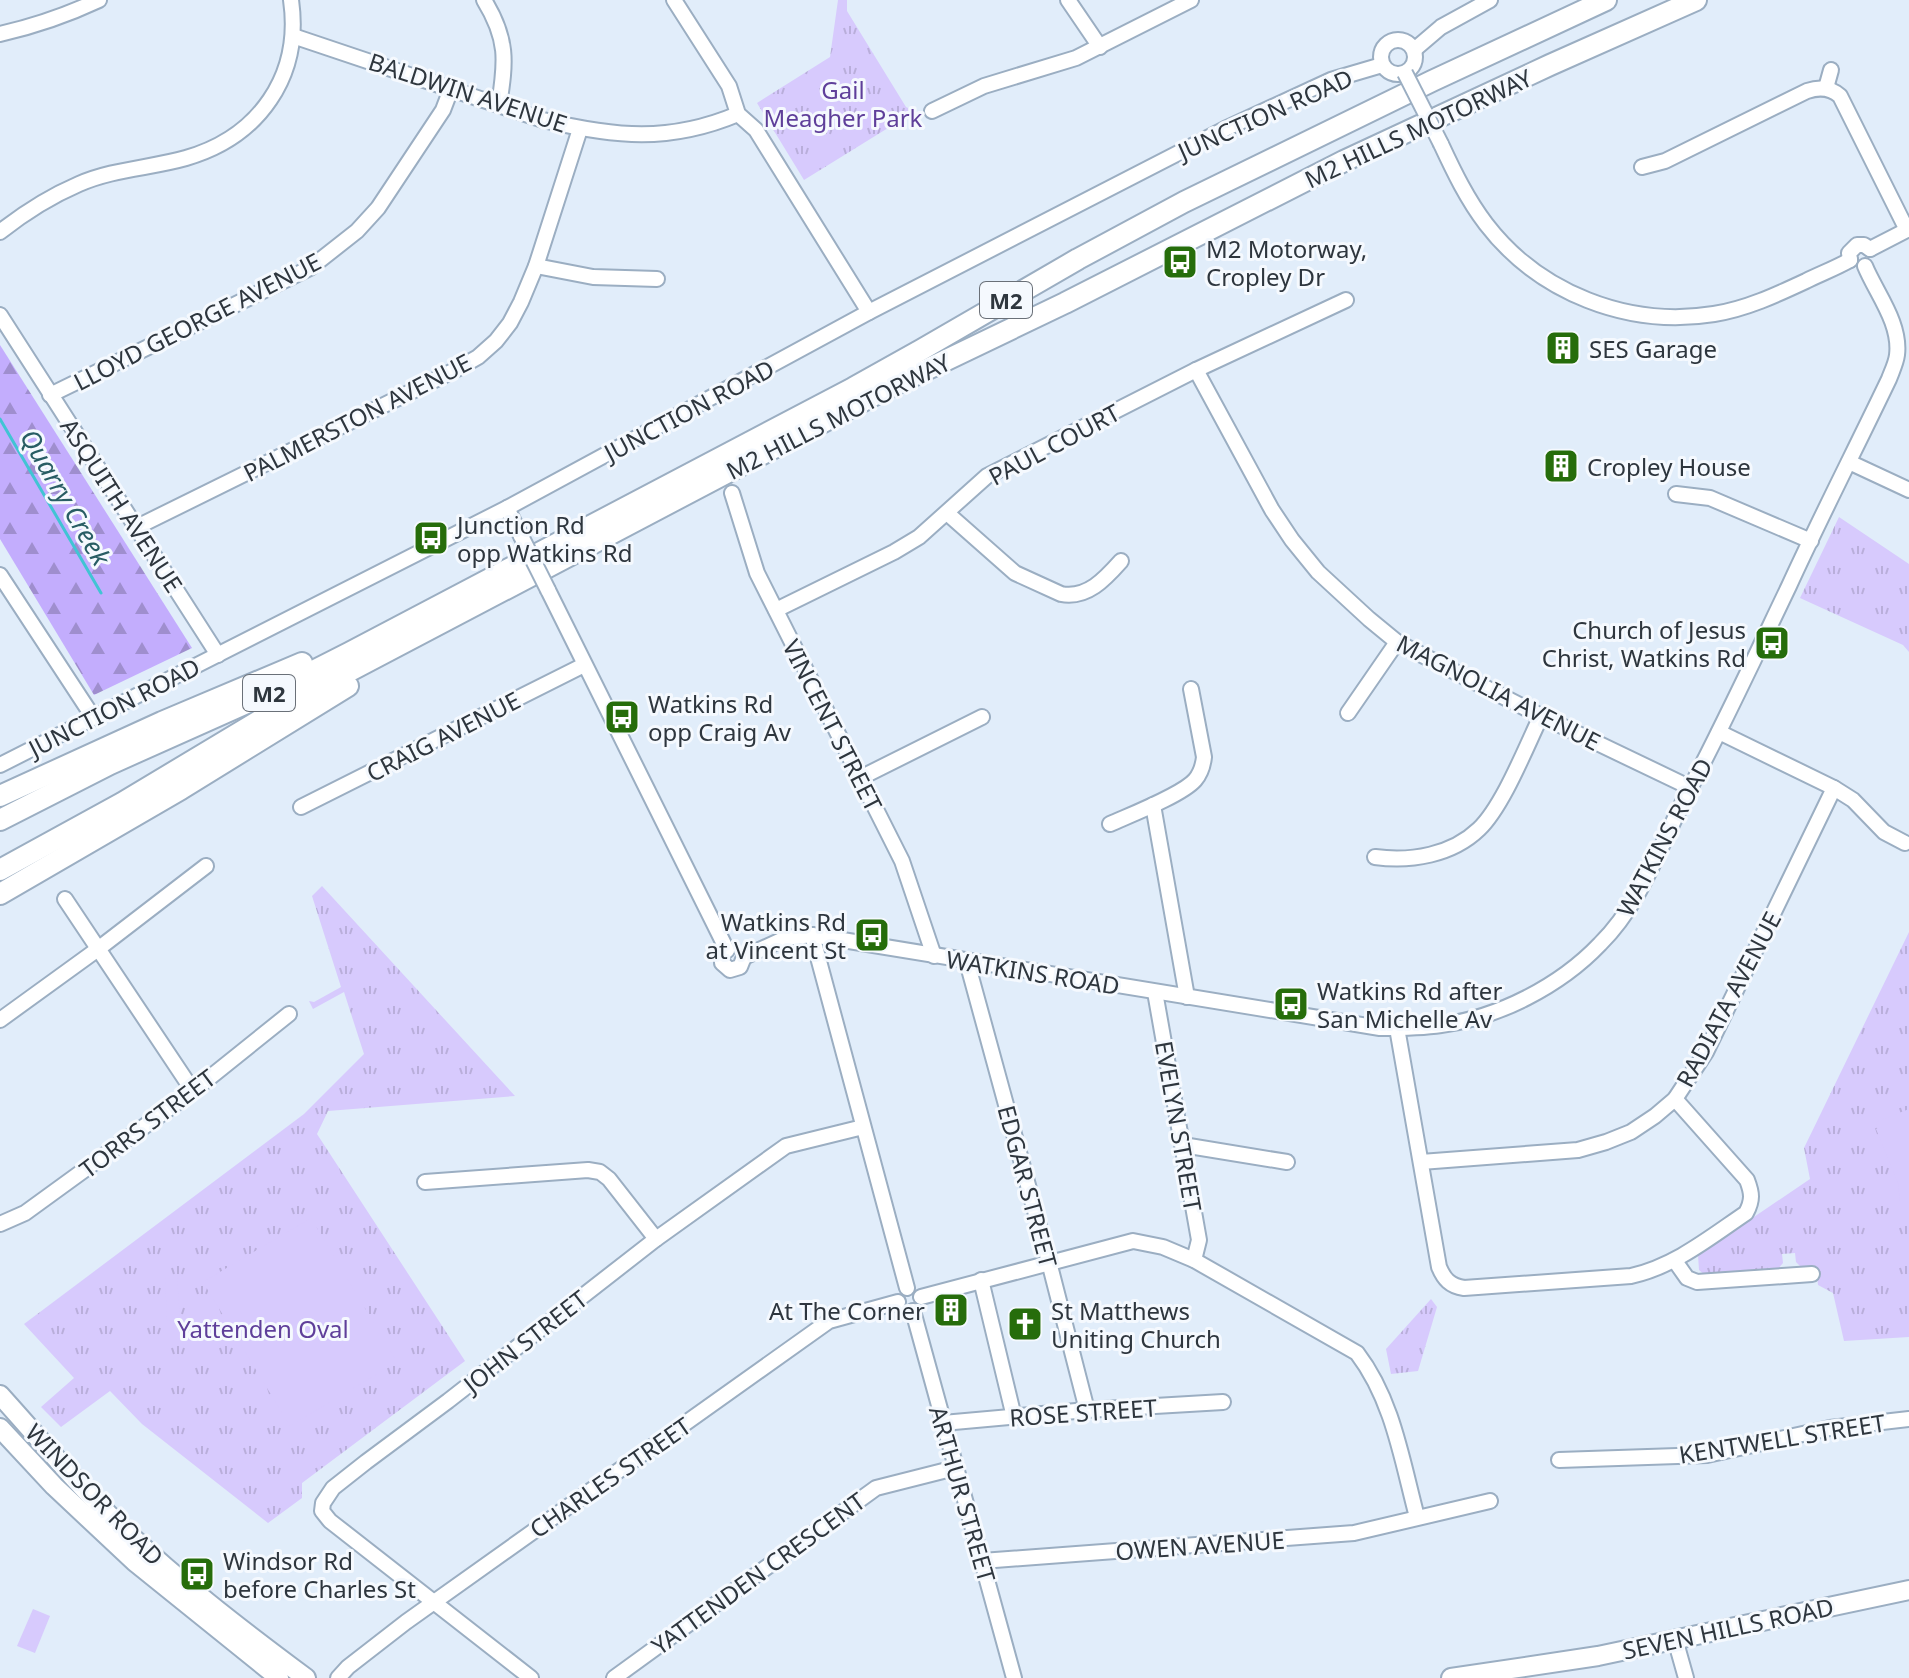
<svg xmlns="http://www.w3.org/2000/svg" width="1909" height="1678" viewBox="0 0 1909 1678" font-family="'Noto Sans',sans-serif">
<defs>
<pattern id="grass-tufts" width="24" height="20" patternUnits="userSpaceOnUse" patternTransform="scale(2)"><rect width="24" height="20" fill="#d7cafd"/><path d="M3 7l-1-3M5 7V3M7 7l1-3M15 17l-1-3M17 17v-4M19 17l1-3" fill="none" stroke="#b9aeda"/></pattern>
<pattern id="forest-firs" width="22" height="20" patternUnits="userSpaceOnUse" patternTransform="scale(2)"><rect width="22" height="20" fill="#c3adfd"/><path d="M5 1l3.5 6h-7zM16 11l3.5 6h-7z" fill="#9f8ece"/></pattern>
</defs>
<rect width="100%" height="100%" fill="#e1edfa"/>
<g fill="url(#grass-tufts)">
<path d="M838 0H847V11L906 107 908 108 909 115 804 180 757 103 830 57Z"/>
<path d="M1839 517 1909 564V652L1903 645 1800 598Z"/>
<path d="M322 886 515 1096 328 1111 317 1134 465 1361 302 1483V1498L268 1523 142 1424 110 1391 61 1427 41 1407 74 1378 24 1324 304 1114 364 1054 344 992 313 1009 309 1001 314 1002 341 987 312 896Z"/>
<path d="M1909 932V1337L1844 1341 1833 1293 1818 1285 1816 1268 1803 1269 1796 1262 1795 1253 1782 1254 1783 1263 1776 1271 1706 1276 1699 1270 1698 1255 1810 1179 1804 1148Z"/>
<path d="M1431 1299 1437 1307 1418 1371 1391 1374 1386 1349Z"/>
</g>
<path fill="url(#forest-firs)" d="M0 345 192 648 94 695 0 539Z"/>
<g fill="#d7cafd">
<path d="M1909 1109V1221L1900 1201 1898 1183 1876 1129 1878 1128 1876 1122Z"/>
<path d="M311 1218 397 1362 290 1426 203 1282Z"/>
<path d="M177 1275 180 1320 167 1321 165 1276Z"/>
<path d="M33 1609 50 1616 35 1653 17 1646Z"/>
</g>
<g fill="none" stroke-linecap="round" stroke-linejoin="round">
<path stroke="#41c4d4" stroke-width="3" d="M0 419 101 593"/>
<defs>
<g id="minor">
<path d="M484 0C508 39 506 61 499 105"/>
<path d="M674 0 729 86 738 114 756 130 869 312"/>
<path d="M1068 0 1100 47"/>
<path d="M0 34C35 26 67 15 99 0"/>
<path d="M293 36 543 120C615 137 669 143 738 114"/>
<circle cx="1398" cy="57" r="17"/>
<path d="M1414 50 1441 27 1490 0"/>
<path d="M1826 88 1831 70"/>
<path d="M932 111 984 86 1076 58 1191 0"/>
<path d="M1441 144C1454 172 1467 199 1486 224 1539 293 1628 328 1714 314 1746 309 1776 295 1806 281 1820 274 1836 268 1850 260"/>
<path d="M1642 167 1665 161 1807 91C1819 87 1830 87 1840 96L1907 230"/>
<path d="M0 232C24 213 51 196 79 184 113 169 151 168 186 158 259 137 302 76 291 0"/>
<path d="M1870 249 1909 229"/>
<path d="M1850 260 1849 253 1857 245H1864L1870 249"/>
<path d="M536 266 593 277 657 279"/>
<path d="M0 315 218 655"/>
<path d="M1196 370 1272 510 1292 540 1318 572 1369 619 1397 642 1420 654 1541 716 1691 788"/>
<path d="M50 395 310 268 357 231 378 208 443 110 451 89"/>
<path d="M1849 462 1909 490"/>
<path d="M732 493 757 573 902 861 934 956"/>
<path d="M1676 494 1710 498 1811 541"/>
<path d="M507 508 521 536"/>
<path d="M947 513 1015 573 1061 594C1087 599 1105 579 1121 561"/>
<path d="M137 527 457 369 478 357 496 341 510 323 521 302 536 266 580 129"/>
<path d="M0 575 93 717"/>
<path d="M548 590 727 950"/>
<path d="M776 610 894 552 919 537 987 476 1196 370 1346 300"/>
<path d="M1348 713 1397 642"/>
<path d="M1719 732 1834 788 1853 800 1884 832 1905 843"/>
<path d="M0 765 507 508 869 312 1225 129 1331 80 1382 65"/>
<path d="M860 778 982 717"/>
<path d="M1153 805 1187 997"/>
<path d="M301 807 584 665"/>
<path d="M1110 824C1130 815 1182 795 1195 780 1201 773 1203 766 1204 757L1191 689"/>
<path d="M1375 857C1411 862 1452 855 1479 829 1503 806 1526 747 1541 716"/>
<path d="M65 899 193 1091"/>
<path d="M812 935 907 1288"/>
<path d="M727 950 722 955V963L730 970 740 967 744 957"/>
<path d="M744 957 786 938 812 935 1380 1028C1401 1028 1421 1028 1441 1025 1498 1018 1560 986 1600 944 1641 903 1659 848 1685 798 1722 728 1755 657 1789 586 1821 516 1856 448 1889 379 1892 371 1896 363 1897 355 1901 323 1876 293 1865 266"/>
<path d="M967 962 1049 1262 1087 1410"/>
<path d="M1155 992 1199 1240 1194 1260"/>
<path d="M0 1020 98 949 206 866"/>
<path d="M1397 1028 1439 1267C1444 1279 1450 1286 1464 1288L1631 1276C1675 1266 1709 1238 1746 1213 1753 1200 1752 1193 1747 1180L1675 1099"/>
<path d="M1183 1145 1287 1162"/>
<path d="M1421 1162 1578 1150 1606 1142 1631 1132 1655 1116 1675 1099 1706 1052 1834 788"/>
<path d="M425 1182 588 1170 600 1172 609 1179 656 1239"/>
<path d="M0 1224 25 1213 193 1091 289 1014"/>
<path d="M1675 1261 1687 1278 1697 1282 1812 1274"/>
<path d="M981 1280 1014 1417"/>
<path d="M921 1297 1133 1241 1163 1247 1194 1260 1357 1353C1393 1400 1402 1461 1417 1517"/>
<path d="M913 1311 1014 1678"/>
<path d="M943 1423 1087 1410 1223 1402"/>
<path d="M1559 1460 1707 1455 1830 1428 1909 1419"/>
<path d="M982 1561 1354 1533 1490 1501"/>
<path d="M1675 1639 1686 1678"/>
<path d="M338 1678 348 1667 406 1622 829 1321 898 1302"/>
<path d="M531 1678 330 1521 322 1511 323 1503 333 1488 366 1462 448 1401 656 1239 786 1146 863 1127"/>
<path d="M614 1678 876 1488 955 1468"/>
</g>
<g id="major">
<path d="M0 1395C39 1438 75 1482 116 1522 175 1579 240 1629 306 1678"/>
<path d="M0 1428 54 1486 135 1562 279 1678"/>
<path d="M1451 1678 1598 1656 1909 1590"/>
</g>
<g id="highway">
<path d="M0 796 162 722 302 663"/>
<path d="M0 820 110 764 278 689 349 653 853 388 921 350 1078 259 1184 202 1432 81 1606 0"/>
<path d="M0 870 122 803 289 703 888 388 1065 303 1344 161 1550 65 1696 0"/>
<path d="M0 894 181 789 348 686"/>
</g>
</defs>
<use href="#minor" stroke="#9baec2" stroke-width="18"/>
<use href="#major" stroke="#9baec2" stroke-width="22"/>
<use href="#highway" stroke="#9baec2" stroke-width="24"/>
<use href="#minor" stroke="#fff" stroke-width="14"/>
<use href="#major" stroke="#fff" stroke-width="18"/>
<use href="#highway" stroke="#fff" stroke-width="20"/>
<defs>
<g id="minor-bridge">
<path d="M1405 73 1441 144"/>
<path d="M521 536 548 590"/>
</g>
</defs>
<use href="#minor-bridge" stroke="#9baec2" stroke-width="18" stroke-linecap="butt"/>
<use href="#minor-bridge" stroke="#fff" stroke-width="14"/>
</g>
<defs>
<symbol id="bus-square" viewBox="-11 -11 22 22"><rect x="-9" y="-9" width="18" height="18" rx="4" fill="#266d0b" stroke="#f5f9fe"/><path d="M-5-6H5V4H4V6H2V4H-2V6H-4V4H-5ZM-3.5-4V0h7V-4ZM-3.5 1.2v1.5H-2V1.2ZM2 1.2v1.5H3.5V1.2Z" fill="#fff"/></symbol>
<symbol id="building-square" viewBox="-11 -11 22 22"><rect x="-9" y="-9" width="18" height="18" rx="4" fill="#266d0b" stroke="#f5f9fe"/><path d="M-4-6H4V6H1V3H-1V6H-4ZM-2.5-4.3h1.7v1.8h-1.7ZM.8-4.3h1.7v1.8H.8ZM-2.5-1h1.7V.8h-1.7ZM.8-1h1.7V.8H.8Z" fill="#fff"/></symbol>
<symbol id="church-square" viewBox="-11 -11 22 22"><rect x="-9" y="-9" width="18" height="18" rx="4" fill="#266d0b" stroke="#f5f9fe"/><path d="M-1.2-6h2.4v3.5h3.3v2.4h-3.3V6h-2.4V-.1h-3.3v-2.4h3.3Z" fill="#fff"/></symbol>
</defs>
<g fill-rule="evenodd">
<use href="#bus-square" x="1160" y="242" width="40" height="40"/>
<use href="#building-square" x="1543" y="328" width="40" height="40"/>
<use href="#building-square" x="1541" y="446" width="40" height="40"/>
<use href="#bus-square" x="411" y="518" width="40" height="40"/>
<use href="#bus-square" x="1752" y="623" width="40" height="40"/>
<use href="#bus-square" x="602" y="697" width="40" height="40"/>
<use href="#bus-square" x="852" y="915" width="40" height="40"/>
<use href="#bus-square" x="1271" y="984" width="40" height="40"/>
<use href="#building-square" x="931" y="1290" width="40" height="40"/>
<use href="#church-square" x="1005" y="1304" width="40" height="40"/>
<use href="#bus-square" x="177" y="1554" width="40" height="40"/>
</g>
<g text-anchor="middle" dominant-baseline="central" stroke-width="6" stroke-linejoin="round" paint-order="stroke">
<g fill="#f5f9fe" stroke="#6a7078" stroke-width="2">
<rect x="980" y="282" width="52" height="36" rx="6"/>
<rect x="243" y="675" width="52" height="36" rx="6"/>
</g>
<g font-size="22" font-weight="bold" fill="#2e363e">
<text x="1006" y="300">M2</text>
<text x="269" y="693">M2</text>
</g>
<g font-size="24" fill="#5f3f9a" stroke="#f5f9fe">
<text x="843" y="89">Gail<tspan x="843" dy="28">Meagher Park</tspan></text>
<text x="263" y="1328">Yattenden Oval</text>
</g>
<g font-size="24" fill="#2e363e" stroke="#f5f9fe">
<text transform="translate(468 92) rotate(18)">BALDWIN AVENUE</text>
<text transform="translate(1265 114) rotate(-24)">JUNCTION ROAD</text>
<text transform="translate(1418 128) rotate(-25)">M2 HILLS MOTORWAY</text>
<text transform="translate(197 321) rotate(-27)">LLOYD GEORGE AVENUE</text>
<text transform="translate(689 410) rotate(-28)">JUNCTION ROAD</text>
<text transform="translate(838 416) rotate(-27)">M2 HILLS MOTORWAY</text>
<text transform="translate(357 417) rotate(-27)">PALMERSTON AVENUE</text>
<text transform="translate(1054 444) rotate(-28)">PAUL COURT</text>
<text transform="translate(122 505) rotate(57)">ASQUITH AVENUE</text>
<text transform="translate(1499 692) rotate(27)">MAGNOLIA AVENUE</text>
<text transform="translate(114 707) rotate(-27)">JUNCTION ROAD</text>
<text transform="translate(833 725) rotate(63)">VINCENT STREET</text>
<text transform="translate(443 736) rotate(-27)">CRAIG AVENUE</text>
<text transform="translate(1664 837) rotate(-62)">WATKINS ROAD</text>
<text transform="translate(1033 972) rotate(9)">WATKINS ROAD</text>
<text transform="translate(1728 999) rotate(-62)">RADIATA AVENUE</text>
<text transform="translate(147 1123) rotate(-37)">TORRS STREET</text>
<text transform="translate(1179 1126) rotate(80)">EVELYN STREET</text>
<text transform="translate(1028 1186) rotate(75)">EDGAR STREET</text>
<text transform="translate(525 1341) rotate(-38)">JOHN STREET</text>
<text transform="translate(1083 1412) rotate(-4)">ROSE STREET</text>
<text transform="translate(1782 1438) rotate(-9)">KENTWELL STREET</text>
<text transform="translate(610 1477) rotate(-35)">CHARLES STREET</text>
<text transform="translate(95 1494) rotate(46)">WINDSOR ROAD</text>
<text transform="translate(963 1494) rotate(74)">ARTHUR STREET</text>
<text transform="translate(1200 1545) rotate(-4)">OWEN AVENUE</text>
<text transform="translate(758 1573) rotate(-36)">YATTENDEN CRESCENT</text>
<text transform="translate(1728 1628) rotate(-12)">SEVEN HILLS ROAD</text>
</g>
<g font-size="24" fill="#2e363e" stroke="#f5f9fe" text-anchor="start">
<text x="1206" y="248">M2 Motorway,<tspan x="1206" dy="28">Cropley Dr</tspan></text>
<text x="1589" y="348">SES Garage</text>
<text x="1587" y="466">Cropley House</text>
<text x="457" y="524">Junction Rd<tspan x="457" dy="28">opp Watkins Rd</tspan></text>
<text x="1746" y="629" text-anchor="end">Church of Jesus<tspan x="1746" dy="28">Christ, Watkins Rd</tspan></text>
<text x="648" y="703">Watkins Rd<tspan x="648" dy="28">opp Craig Av</tspan></text>
<text x="846" y="921" text-anchor="end">Watkins Rd<tspan x="846" dy="28">at Vincent St</tspan></text>
<text x="1317" y="990">Watkins Rd after<tspan x="1317" dy="28">San Michelle Av</tspan></text>
<text x="925" y="1310" text-anchor="end">At The Corner</text>
<text x="1051" y="1310">St Matthews<tspan x="1051" dy="28">Uniting Church</tspan></text>
<text x="223" y="1560">Windsor Rd<tspan x="223" dy="28">before Charles St</tspan></text>
</g>
<g font-size="26" font-style="italic" fill="#285d64" stroke="#f5f9fe">
<text transform="translate(66 497) rotate(60)">Quarry Creek</text>
</g>
</g>
</svg>
